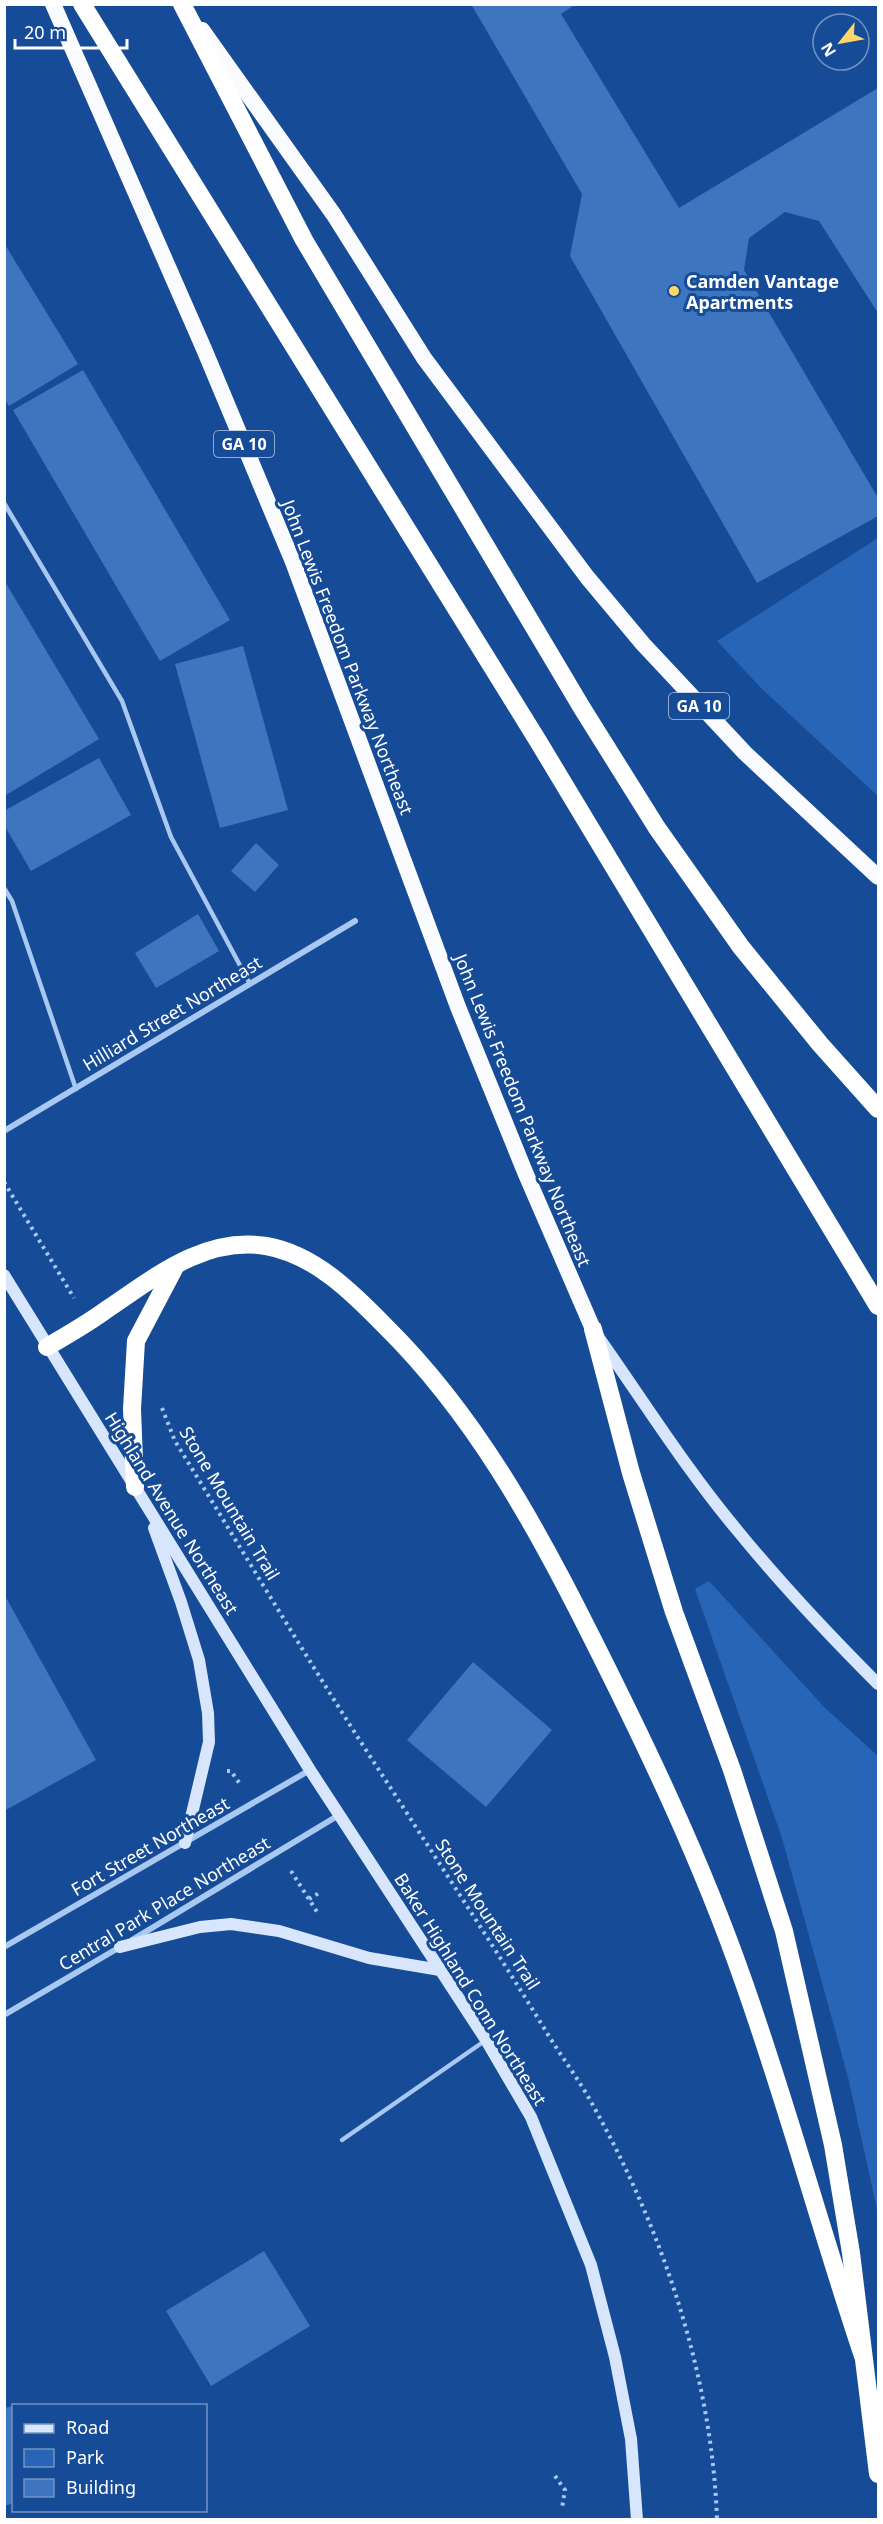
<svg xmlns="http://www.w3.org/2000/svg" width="883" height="2524" viewBox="0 0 883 2524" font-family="'Noto Sans',sans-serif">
<rect width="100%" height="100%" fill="#164b97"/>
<g fill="#2965b6">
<path d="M878 538V796L762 689 717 641Z"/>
<path d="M709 1581 824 1707 878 1756V2214L848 2077 782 1838 695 1589Z"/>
</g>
<g fill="#3e75bf">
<path d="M471 4H576L561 14 679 208 878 88V313L819 221 785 212 749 238 744 270 878 498V516L757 583 570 256 582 194Z"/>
<path d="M4 243 78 364 9 406 4 398Z"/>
<path d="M83 370 230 620 160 661 13 410Z"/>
<path d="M4 580 99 739 6 795 4 792Z"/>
<path d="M243 646 288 810 220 828 175 664Z"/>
<path d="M99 758 131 815 31 871 4 825V811Z"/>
<path d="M256 843 279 865 255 892 231 871Z"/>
<path d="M198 914 219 951 156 988 135 953Z"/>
<path d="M4 1594 96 1760 4 1811Z"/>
<path d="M473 1662 552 1730 486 1807 407 1740Z"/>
<path d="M264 2251 310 2326 211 2386 166 2311Z"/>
<path d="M14 2406V2503L4 2506V2408Z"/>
</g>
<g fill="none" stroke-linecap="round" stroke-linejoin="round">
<g stroke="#a8c8f2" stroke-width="4" stroke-dasharray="3 4.5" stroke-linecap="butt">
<path d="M4 1182 74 1298"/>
<path d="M162 1408 175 1441C247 1558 317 1676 392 1790 444 1871 497 1951 547 2033 561 2056 577 2077 590 2100 661 2226 712 2374 717 2520"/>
<path d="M227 1771H231L240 1784"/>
<path d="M291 1871 319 1915"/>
<path d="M309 1899 319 1893"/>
<path d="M555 2476 565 2490 562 2508"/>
</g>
<g stroke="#a8c8f2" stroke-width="4.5">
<path d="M4 503 122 701 171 837 250 984"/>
<path d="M4 888 12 901 76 1089"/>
<path d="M342 2140 486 2040"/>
</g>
<g stroke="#a8c8f2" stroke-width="6">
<path d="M4 1131 355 921"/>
<path d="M132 1940 339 1815"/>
<path d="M4 1947 310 1770"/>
<path d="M4 2015 120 1947"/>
</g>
<g stroke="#d7e6fc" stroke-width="12">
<path d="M4 1275 310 1770 486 2040 531 2117 591 2265 615 2357 631 2439 637 2520"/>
<path d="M599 1338C644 1402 686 1469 737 1530 781 1584 829 1635 878 1684"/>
<path d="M154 1528 181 1602 199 1660 208 1713 209 1742 185 1843"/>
<path d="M120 1947 200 1927 231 1924 279 1931 369 1958 440 1970"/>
</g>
<g stroke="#f9fbff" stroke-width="16">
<path d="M53 4 204 349 293 562 458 1007 525 1172 593 1329"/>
<path d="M202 30 334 215 424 358 587 577 643 644 745 753 878 877"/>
</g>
<g stroke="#fff" stroke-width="18">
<path d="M82 4 538 741 878 1306"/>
<path d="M182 4 304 240 582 708 657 828 741 947 820 1044 878 1109"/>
<path d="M593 1329 631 1473 674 1612 732 1770 784 1931 833 2145 851 2253 878 2474"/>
<path d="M47 1347C67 1335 87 1324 106 1310 154 1278 204 1236 266 1246 314 1254 353 1293 386 1327 474 1414 535 1524 590 1634 647 1747 701 1860 743 1980 787 2104 821 2231 863 2356"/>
<path d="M135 1487 132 1409 136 1341 176 1265"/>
</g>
</g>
<circle fill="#ffd769" stroke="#164b97" stroke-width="2" cx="674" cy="291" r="6"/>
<g text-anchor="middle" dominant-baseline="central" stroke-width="6" stroke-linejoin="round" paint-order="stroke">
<g fill="#164b97" stroke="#b9c9e0" stroke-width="1.5">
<rect x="214" y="431" width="60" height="26" rx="4.5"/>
<rect x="669" y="693" width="60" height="26" rx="4.5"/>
</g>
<g font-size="16" font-weight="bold" fill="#fff">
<text x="244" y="444">GA 10</text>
<text x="699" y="706">GA 10</text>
</g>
<g font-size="18" font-weight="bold" fill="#fff" stroke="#164b97" text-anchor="start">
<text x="686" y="281">Camden Vantage<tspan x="686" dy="21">Apartments</tspan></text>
</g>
<g font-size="18" fill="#fff" stroke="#164b97">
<text transform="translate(348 657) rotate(69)">John Lewis Freedom Parkway Northeast</text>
<text transform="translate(172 1013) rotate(-31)">Hilliard Street Northeast</text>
<text transform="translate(523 1110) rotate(68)">John Lewis Freedom Parkway Northeast</text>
<text transform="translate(230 1503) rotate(59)">Stone Mountain Trail</text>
<text transform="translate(172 1513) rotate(58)">Highland Avenue Northeast</text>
<text transform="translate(150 1846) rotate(-30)">Fort Street Northeast</text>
<text transform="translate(164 1903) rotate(-31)">Central Park Place Northeast</text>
<text transform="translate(488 1914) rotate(57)">Stone Mountain Trail</text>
<text transform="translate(471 1989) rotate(58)">Baker Highland Conn Northeast</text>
</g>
</g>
<rect width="883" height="2524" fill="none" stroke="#ffffff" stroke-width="12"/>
<rect x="12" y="2404" width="195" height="108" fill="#164b97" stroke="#7393c1" stroke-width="1.5"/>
<rect x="24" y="2424" width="30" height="9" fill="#d7e6fc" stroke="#7393c1" stroke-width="1.5"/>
<text x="66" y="2434" font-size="18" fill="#ffffff">Road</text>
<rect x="24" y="2449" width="30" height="18" fill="#2965b6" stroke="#7393c1" stroke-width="1.5"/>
<text x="66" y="2464" font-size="18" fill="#ffffff">Park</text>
<rect x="24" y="2479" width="30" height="18" fill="#3e75bf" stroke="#7393c1" stroke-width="1.5"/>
<text x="66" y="2494" font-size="18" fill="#ffffff">Building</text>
<g transform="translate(841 42) rotate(239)"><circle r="28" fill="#164b97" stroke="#7393c1" stroke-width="1.5"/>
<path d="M0-4.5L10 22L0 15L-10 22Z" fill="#ffd769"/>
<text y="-9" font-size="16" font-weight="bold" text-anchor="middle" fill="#ffffff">N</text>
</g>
<path d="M15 39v9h112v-9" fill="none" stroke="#ffffff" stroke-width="3"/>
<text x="24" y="39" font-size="18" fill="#ffffff" stroke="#164b97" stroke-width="4.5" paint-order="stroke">20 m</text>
</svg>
